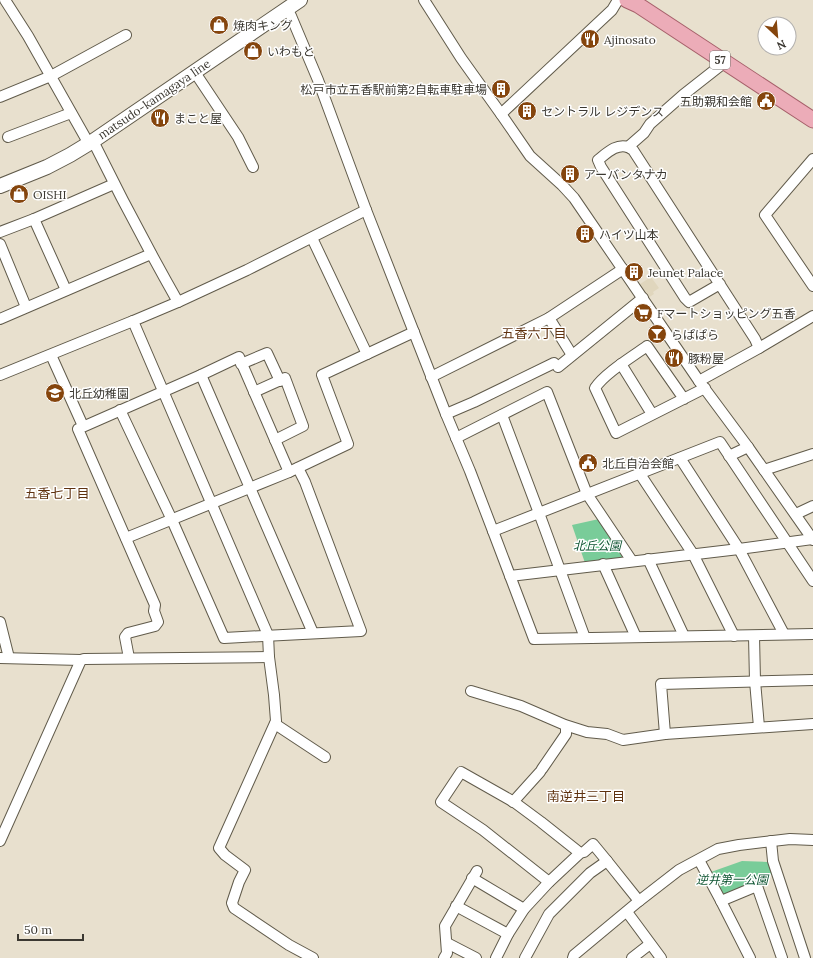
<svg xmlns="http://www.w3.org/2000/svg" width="813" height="958" viewBox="0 0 813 958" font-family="Lora,'Noto Sans JP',serif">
<rect width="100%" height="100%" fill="#e8e0ce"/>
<path fill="#e0d6bd" d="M651 277 659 288 653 292 654 294 648 298 639 286 640 284Z"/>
<g fill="#79cc99">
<path d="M599 519 626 559 585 563 572 525Z"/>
<path d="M742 861 768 862 773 874 727 895 722 893 711 872Z"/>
</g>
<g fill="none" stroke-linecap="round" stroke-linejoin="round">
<defs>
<g id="minor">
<path d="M5 0 28 36 89 144"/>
<path d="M424 0 461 58 501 114 530 156 562 185 574 198 699 381 748 447 813 540"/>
<path d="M287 8 291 16 318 80 366 210 446 414 470 471 493 531 534 639 813 634"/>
<path d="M194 71 238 137 253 167"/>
<path d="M0 97 51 76 126 35"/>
<path d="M501 114 612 10 618 0"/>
<path d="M8 137 71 113"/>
<path d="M93 141C120 196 148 249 178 302L133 321 268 635 269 657 274 695 276 721 219 848 225 855 245 870 239 882 232 903 234 908 289 945 313 958"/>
<path d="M628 147 644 133 650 124 683 95 725 62"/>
<path d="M813 159 765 215 813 286"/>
<path d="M34 219 66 290"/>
<path d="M0 232 34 219 114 184"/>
<path d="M312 238 367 354"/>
<path d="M0 244 26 307"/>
<path d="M720 284 689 302 685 298 601 167 598 160C606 154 616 143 628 147 628 147 633 150 633 150L755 339 759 348"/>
<path d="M178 302 247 270 366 210"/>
<path d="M549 318 572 355"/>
<path d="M0 319 151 254"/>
<path d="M51 355 83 426"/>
<path d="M241 364 267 353 280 381"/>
<path d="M621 364 652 414"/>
<path d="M558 367 643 298"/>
<path d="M0 375 133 321"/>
<path d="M201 375 313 633"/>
<path d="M431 377 549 318 623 269"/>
<path d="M699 381 759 348 813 316"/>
<path d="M254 392 285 378 303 426 275 440"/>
<path d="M684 399 647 346C632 357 605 373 595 388L616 433C646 418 675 403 705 388"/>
<path d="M120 410 172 520 224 638 361 631 305 482 298 468"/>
<path d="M446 414 474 402 554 363"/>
<path d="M502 415 539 513 585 638"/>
<path d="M456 438 547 392 587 494 632 561"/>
<path d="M729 456 748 447"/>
<path d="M680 458 739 549 784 634"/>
<path d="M764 470 813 454"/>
<path d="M640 474 693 554 734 636"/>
<path d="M796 514 813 506"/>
<path d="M493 531 720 442 813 581"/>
<path d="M126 538 289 472 348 444 322 375 414 332"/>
<path d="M648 559 684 636"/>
<path d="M603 564 636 637"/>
<path d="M510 576 739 549 813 539"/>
<path d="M0 622 9 658"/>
<path d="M754 636 755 681 759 727"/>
<path d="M0 658 81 660 84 659 269 657"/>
<path d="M129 658 125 637 128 633 155 626 158 622 154 611 155 605 78 429 201 375 239 357 289 472"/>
<path d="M471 691 521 706 565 725 587 732 607 734 623 740 665 734 813 724"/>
<path d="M275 724 325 757"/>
<path d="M665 734 661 684 813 680"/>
<path d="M542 769 566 734V726"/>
<path d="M513 802 540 772"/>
<path d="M0 841 81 660"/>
<path d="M771 841 773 861 805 958"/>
<path d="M699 860 721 901 750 958"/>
<path d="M472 878 524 909"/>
<path d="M549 882 483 830 441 802 461 772 514 802 541 822 580 853"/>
<path d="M721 901 757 886 782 958"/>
<path d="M456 906 508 934"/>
<path d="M627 912 661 958"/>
<path d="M447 943 476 958"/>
<path d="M444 958 447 953 445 926 477 871"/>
<path d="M496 958 508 934 524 909 549 882 580 853 584 852 593 844 607 861 639 901"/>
<path d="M525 958 549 914 590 873 607 861"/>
<path d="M573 958 574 955 639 901 679 870 718 849 739 845 790 839 813 840"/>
<path d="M632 958 650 944"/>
</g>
<path id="secondary" d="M0 186 47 167 70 155 93 141 300 0"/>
<path id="primary" d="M627 0 638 5 813 120"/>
</defs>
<use href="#minor" stroke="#615b4b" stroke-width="12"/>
<use href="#secondary" stroke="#615b4b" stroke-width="16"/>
<use href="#primary" stroke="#a6606a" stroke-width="17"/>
<use href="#minor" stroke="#fff" stroke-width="10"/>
<use href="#secondary" stroke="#fff" stroke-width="14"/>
<use href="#primary" stroke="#ecacb8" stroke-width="15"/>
</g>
<defs>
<symbol id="shop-disc" viewBox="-11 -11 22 22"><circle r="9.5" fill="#85450d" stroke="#fff"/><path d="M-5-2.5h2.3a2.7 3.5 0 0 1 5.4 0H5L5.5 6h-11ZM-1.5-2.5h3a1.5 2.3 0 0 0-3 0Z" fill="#fff"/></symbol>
<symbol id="restaurant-disc" viewBox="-11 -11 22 22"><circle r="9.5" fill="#85450d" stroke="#fff"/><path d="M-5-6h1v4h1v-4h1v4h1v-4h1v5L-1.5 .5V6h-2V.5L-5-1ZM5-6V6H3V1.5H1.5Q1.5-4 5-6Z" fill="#fff"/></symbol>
<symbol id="building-disc" viewBox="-11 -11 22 22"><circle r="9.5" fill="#85450d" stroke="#fff"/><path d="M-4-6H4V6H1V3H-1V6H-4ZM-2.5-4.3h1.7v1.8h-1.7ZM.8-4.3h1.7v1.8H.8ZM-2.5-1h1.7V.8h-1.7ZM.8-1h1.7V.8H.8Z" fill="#fff"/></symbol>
<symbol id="civic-disc" viewBox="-11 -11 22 22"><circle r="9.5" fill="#85450d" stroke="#fff"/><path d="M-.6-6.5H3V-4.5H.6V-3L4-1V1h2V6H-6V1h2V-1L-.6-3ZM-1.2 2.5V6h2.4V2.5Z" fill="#fff"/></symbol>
<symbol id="supermarket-disc" viewBox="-11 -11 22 22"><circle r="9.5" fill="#85450d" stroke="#fff"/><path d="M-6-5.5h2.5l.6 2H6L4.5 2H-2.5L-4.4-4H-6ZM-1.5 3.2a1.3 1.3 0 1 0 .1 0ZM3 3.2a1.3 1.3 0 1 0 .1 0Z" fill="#fff"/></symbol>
<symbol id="bar-disc" viewBox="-11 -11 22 22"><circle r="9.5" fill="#85450d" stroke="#fff"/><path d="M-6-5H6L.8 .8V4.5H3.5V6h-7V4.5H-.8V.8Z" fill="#fff"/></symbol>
<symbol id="school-disc" viewBox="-11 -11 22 22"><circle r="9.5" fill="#85450d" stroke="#fff"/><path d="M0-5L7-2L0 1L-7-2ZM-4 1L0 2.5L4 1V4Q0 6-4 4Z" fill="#fff"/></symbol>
</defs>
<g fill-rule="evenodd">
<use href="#shop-disc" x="208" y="14" width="22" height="22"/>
<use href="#restaurant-disc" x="579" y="28" width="22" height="22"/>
<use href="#shop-disc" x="242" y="40" width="22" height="22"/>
<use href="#building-disc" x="490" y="78" width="22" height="22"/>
<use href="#civic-disc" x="755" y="90" width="22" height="22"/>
<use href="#building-disc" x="516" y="100" width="22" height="22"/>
<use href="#restaurant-disc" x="149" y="107" width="22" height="22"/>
<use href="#building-disc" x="559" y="163" width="22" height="22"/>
<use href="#shop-disc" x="8" y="183" width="22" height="22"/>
<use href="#building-disc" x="574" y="223" width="22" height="22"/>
<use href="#building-disc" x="623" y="261" width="22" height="22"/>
<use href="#supermarket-disc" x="632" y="302" width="22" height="22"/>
<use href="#bar-disc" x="646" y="323" width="22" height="22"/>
<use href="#restaurant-disc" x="663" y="347" width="22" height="22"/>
<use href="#school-disc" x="44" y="382" width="22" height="22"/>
<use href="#civic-disc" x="577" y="452" width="22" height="22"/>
</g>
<g text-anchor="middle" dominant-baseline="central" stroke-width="3" stroke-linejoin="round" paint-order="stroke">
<rect fill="#fff" stroke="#76746f" stroke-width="1" x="710" y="51" width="20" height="18" rx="3"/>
<g font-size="11" font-weight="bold" fill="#3b3831">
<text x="720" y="60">57</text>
</g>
<g font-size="12" fill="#3b3831" stroke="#fff" text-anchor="start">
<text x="233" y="25">焼肉キング</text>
<text x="604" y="39">Ajinosato</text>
<text x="267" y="51">いわもと</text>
<text x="487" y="89" text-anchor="end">松戸市立五香駅前第2自転車駐車場</text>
<text x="752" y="101" text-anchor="end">五助親和会館</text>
<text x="541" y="111">セントラル レジデンス</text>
<text x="174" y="118">まこと屋</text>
<text x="584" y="174">アーバンタナカ</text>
<text x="33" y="194">OISHI</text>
<text x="599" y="234">ハイツ山本</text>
<text x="648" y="272">Jeunet Palace</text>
<text x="657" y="313">Fマートショッピング五香</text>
<text x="671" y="334">らぱぱら</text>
<text x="688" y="358">豚粉屋</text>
<text x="69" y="393">北丘幼稚園</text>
<text x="602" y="463">北丘自治会館</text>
</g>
<g font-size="12" fill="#3b3831" stroke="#fff">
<text transform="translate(154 99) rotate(-34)">matsudo-kamagaya line</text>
</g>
<g font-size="12" font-style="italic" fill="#0e5532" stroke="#fff">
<text x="597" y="545">北丘公園</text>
<text x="732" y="879">逆井第一公園</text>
</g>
<g font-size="13" fill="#5f320f" stroke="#fff">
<text x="534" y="333">五香六丁目</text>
<text x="57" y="493">五香七丁目</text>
<text x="586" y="796">南逆井三丁目</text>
</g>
</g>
<g transform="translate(777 36) rotate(154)"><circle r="19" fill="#ffffff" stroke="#b1afad"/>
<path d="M0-3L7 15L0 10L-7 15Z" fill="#85450d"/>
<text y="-6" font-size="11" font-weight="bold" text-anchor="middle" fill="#3b3831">N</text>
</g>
<path d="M18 934v6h65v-6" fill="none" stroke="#3b3831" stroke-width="2"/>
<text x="24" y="934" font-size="12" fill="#3b3831" stroke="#ffffff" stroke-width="3" paint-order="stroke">50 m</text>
</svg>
